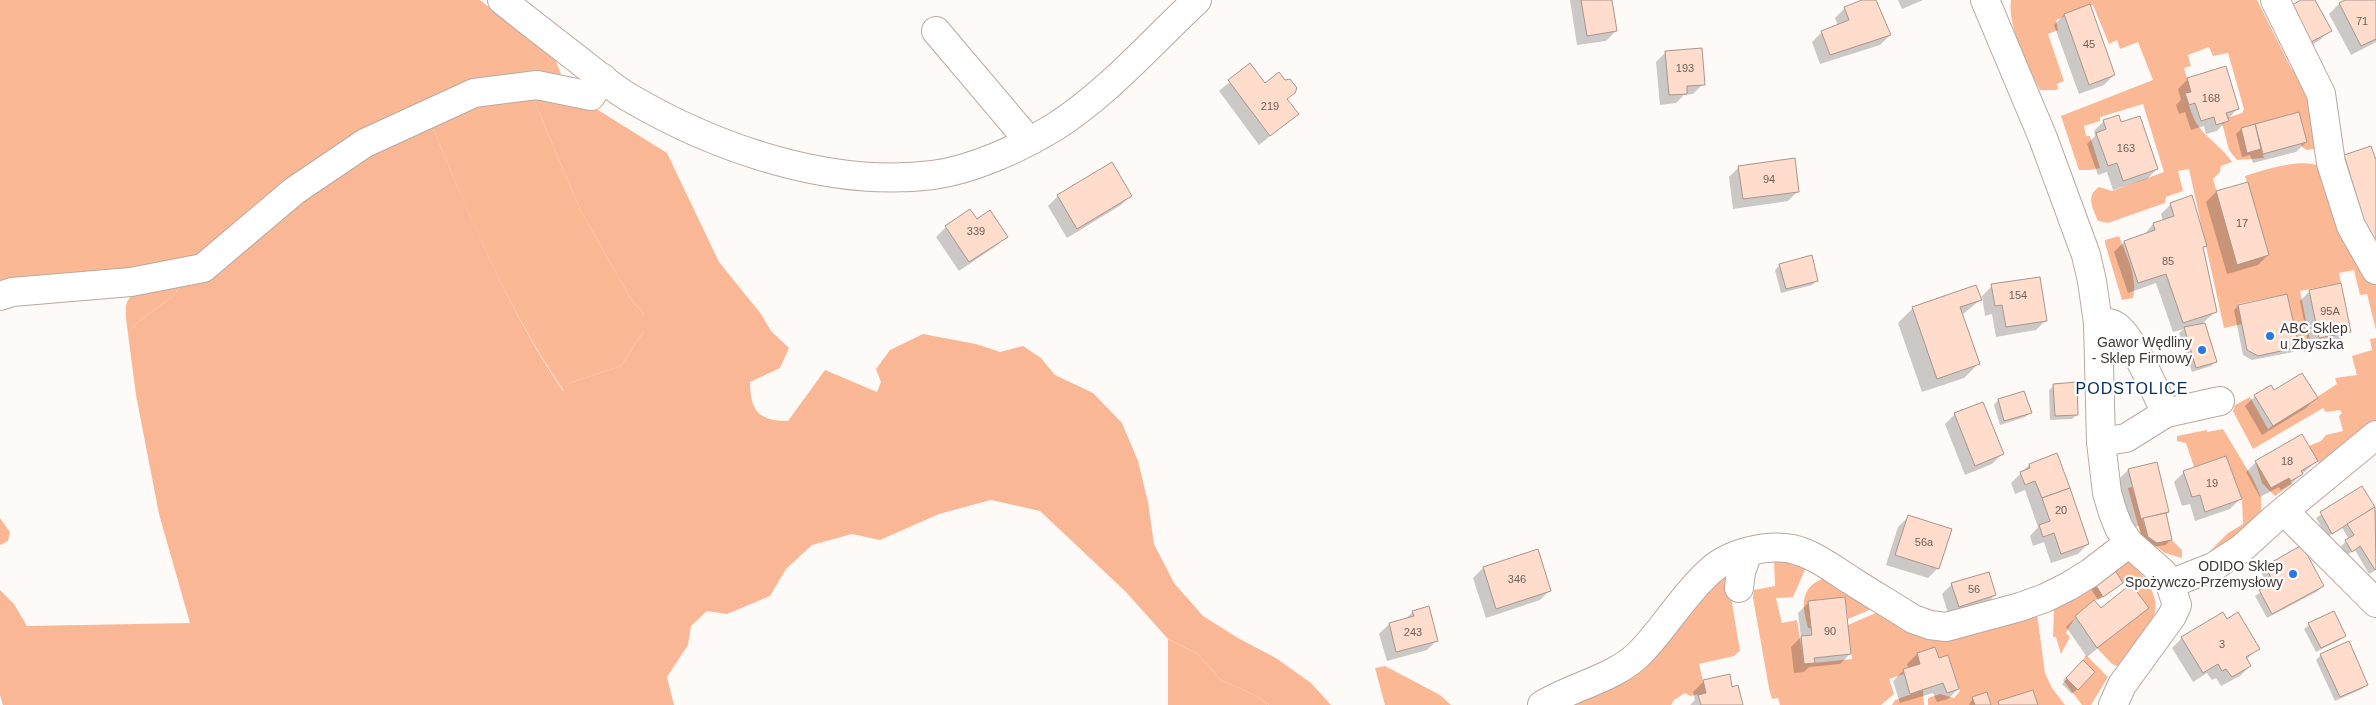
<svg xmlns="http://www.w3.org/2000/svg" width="2376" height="705" viewBox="0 0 2376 705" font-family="Helvetica,sans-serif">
<rect width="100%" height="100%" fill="#fefaf8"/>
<g fill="#fab895">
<path d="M0 0H480L556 61 561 74 558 80 513 81 199 260 0 290Z"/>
<path d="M2011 0H2257L2291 68 2307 90 2319 148 2307 150 2302 147 2301 144 2307 142 2299 112 2241 128 2247 152 2261 149 2264 158 2237 160 2229 150 2222 123 2228 121 2227 118 2242 113 2244 109 2228 53 2213 56 2209 47 2188 55 2191 66 2184 68 2191 92 2185 94C2189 104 2192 118 2199 127 2209 140 2223 148 2232 162L2221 166 2220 172 2213 179 2237 264 2269 255 2245 176C2263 170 2304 157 2320 167L2376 282V330L2367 294 2360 295 2354 270 2339 273 2341 283 2300 291 2311 345 2308 351 2304 352 2302 347H2299L2287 294 2238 304 2242 324 2224 328 2189 169 2178 171 2183 191 2166 197 2165 203 2108 223 2098 221C2093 208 2085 196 2099 187L2112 191 2164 172 2143 104 2100 117V121L2084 126 2086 136H2090L2100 168 2090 170H2079L2061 116 2153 80 2138 42 2120 49 2117 40 2109 44 2093 5 2056 20 2058 30 2048 34 2064 81 2057 84 2058 89 2056 90H2040C2028 67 2007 26 2011 0Z"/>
<path d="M531 93 580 209 631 299 644 314V331L621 366 570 383 564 391C507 308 468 215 430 121L472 102Z"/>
<path d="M2119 236C2126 254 2138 278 2133 298L2122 300 2105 243V240Z"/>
<path d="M185 280 172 297 138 322 128 334C127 324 124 311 127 302 133 288 170 284 185 280Z"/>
<path d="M2376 338V425L2322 468 2309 446 2321 441 2326 435 2343 431 2339 416 2342 413 2340 410 2326 412 2323 408 2253 449 2233 411 2235 405 2250 397 2268 429 2337 384 2335 378 2357 375 2352 356 2372 350 2370 339Z"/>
<path d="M2223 429 2253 479 2261 497V513L2215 555 2210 551 2228 533 2243 524 2242 499 2226 456 2194 467 2186 443 2177 441V436L2207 430V432Z"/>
<path d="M2255 461 2271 488 2289 478 2292 484 2275 496 2262 483Z"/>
<path d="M2132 487 2148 537 2157 543 2172 540 2182 550V558L2165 553 2141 536 2128 488Z"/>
<path d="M1758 558 1808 563 1793 597 1776 598 1782 623 1797 620 1804 664 1852 659 1848 625 1878 612 1905 623 2037 614 2045 673 2052 688 2065 705H2038L2033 690 1998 701 1999 705H1991L1987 692 1973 697 1975 705H1928V698L1940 694 1954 698 1960 691 1948 655 1939 658 1935 647 1917 653 1920 664 1903 669 1904 674 1889 679 1894 694 1881 705H1780L1778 698 1772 699 1769 688 1753 598 1754 590 1775 586 1774 561 1756 564Z"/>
<path d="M2128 559C2176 609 2154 620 2119 667L2112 664 2097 648 2149 608 2128 580 2123 583 2115 571 2103 597C2084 604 2075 616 2066 633L2070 637 2061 654 2056 637H2053L2054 608Z"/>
<path d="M1727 573 1740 651 1734 656 1699 664 1706 693 1690 696 1685 693 1674 700 1671 705H1553L1681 614Z"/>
<path d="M1831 574 1874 608 1848 619 1845 597 1808 601 1811 628H1808C1805 614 1799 598 1811 586 1816 581 1825 578 1831 574Z"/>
<path d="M1168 639 1198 654 1221 680 1257 696 1269 705H1168Z"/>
<path d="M2086 655 2108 677 2091 705H2082L2063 680 2066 678 2078 690 2095 672 2083 660Z"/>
<path d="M1385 666 1440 695 1451 705H1385L1375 668Z"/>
<path d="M1923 690 1924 705H1892L1895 700Z"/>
</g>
<g fill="#f9b795">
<path d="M531 93 590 105 667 153 719 262 761 314 771 331 789 348 780 368 750 382C750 411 759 421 788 421L825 370 877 392 881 382 876 369 890 350 923 334 976 344 1000 352 1023 346 1041 358 1055 375 1093 393 1122 423 1138 461 1148 502 1154 544 1174 583 1203 616 1238 638 1276 658 1311 683 1331 705H1269L1257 696 1221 680 1198 654 1168 639 1126 592 1040 511 991 500 939 514 880 540 852 534 812 545 786 569 770 596 727 614 707 611 691 626 688 645 667 677 674 705H3L0 695V590L14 604 27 626 190 623 159 514 136 395 128 334 138 322 172 297 185 280 313 183 430 121C468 214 507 308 563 391L570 383 621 366 644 331V314L631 299 580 209Z"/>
<path d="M0 518 10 532 8 541 0 545Z"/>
</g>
<g fill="#0003">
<path d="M1570 0H1611L1616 31 1606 41 1577 45Z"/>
<path d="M1866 0H1875L1890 35 1880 45 1820 64 1812 42 1822 32 1838 26 1835 18 1845 8Z"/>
<path d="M1898 0H1923L1902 9Z"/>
<path d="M2304 0H2314L2330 30 2320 40 2299 52Z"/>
<path d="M2348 0H2376V42L2351 55 2329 14 2339 4Z"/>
<path d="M2064 15 2114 75 2104 85 2079 94 2054 25Z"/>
<path d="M1666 52 1703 84 1693 94 1684 95 1676 103 1660 105 1656 62Z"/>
<path d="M1250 65 1265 85 1285 81 1286 100 1297 114 1259 145 1219 91Z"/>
<path d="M2188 79 2238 108 2217 131 2206 134 2204 126 2191 130 2185 112 2179 114 2176 105 2181 100 2178 89Z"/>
<path d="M2299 114 2306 142 2296 152 2253 163 2250 155 2242 157 2236 134 2241 129Z"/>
<path d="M2104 121 2120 124 2157 169 2147 179 2113 190 2107 172 2098 175 2087 144 2095 136 2094 131Z"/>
<path d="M2345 156 2376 164V262L2334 166Z"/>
<path d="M1111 163 1131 195 1121 205 1067 238 1048 206 1058 196Z"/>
<path d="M1739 167 1798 191 1788 201 1733 209 1729 177Z"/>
<path d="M2216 192 2268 255 2258 265 2227 274 2206 202Z"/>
<path d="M2171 204 2205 245 2202 249 2215 312 2203 323 2216 361 2211 366 2192 372 2179 333 2184 329 2173 332 2156 283 2128 293 2114 252 2124 242 2144 235 2153 224 2163 221 2161 214Z"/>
<path d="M976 221 1006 236 996 246 959 271 936 237 946 227Z"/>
<path d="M1780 265 1817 280 1812 285 1781 293 1775 270Z"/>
<path d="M1992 286 2046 320 2036 330 1996 337 1992 314 1985 316 1982 296Z"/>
<path d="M2310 291 2349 331 2339 341 2309 347 2300 301Z"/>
<path d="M1980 300 1962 315 1979 363 1964 378 1922 392 1898 323 1913 308Z"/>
<path d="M2238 306 2297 347 2293 352 2252 360 2243 355 2234 310Z"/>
<path d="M2054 386 2077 415 2072 419 2050 420 2049 390Z"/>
<path d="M2274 392 2316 398 2306 408 2262 435 2245 406 2255 396Z"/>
<path d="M1998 400 2030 413 2025 417 2000 425 1994 405Z"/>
<path d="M1955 414 2002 454 1992 464 1965 475 1945 424Z"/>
<path d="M2317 461 2291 484 2281 490 2279 487 2260 497 2246 472 2256 462Z"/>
<path d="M2156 463 2167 512 2165 514 2170 540 2166 545 2152 547 2143 542 2139 526 2131 528 2118 480 2128 470Z"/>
<path d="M2029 465 2088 544 2078 554 2051 563 2044 542 2033 546 2030 536 2038 527 2025 490 2015 494 2011 483Z"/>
<path d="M2184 472 2240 499 2230 509 2195 521 2190 504 2182 506 2174 482Z"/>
<path d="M2362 488 2376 511V570L2369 574 2355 550 2347 555 2341 546 2349 539 2342 528 2327 537 2316 518Z"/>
<path d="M1908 517 1938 568 1928 578 1886 565 1898 527Z"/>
<path d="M2302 547 2322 586 2318 591 2267 618 2255 596 2269 587 2261 572Z"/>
<path d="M1483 568 1550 590 1540 600 1486 618 1473 578Z"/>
<path d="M2122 583 2098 600 2091 589 2096 585Z"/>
<path d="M1952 584 1995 595 1985 605 1949 616 1942 594Z"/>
<path d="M1808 603 1850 654 1840 664 1809 667 1804 672 1794 673 1791 647 1801 637 1798 613Z"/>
<path d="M2147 608 2087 657 2066 627 2076 617 2100 609Z"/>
<path d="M1413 612 1437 640 1427 650 1387 661 1379 634 1389 624 1405 619Z"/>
<path d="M2227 621 2258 648 2246 660 2250 666 2240 676 2221 686 2216 678 2212 680 2207 673 2193 682 2172 648 2182 638Z"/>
<path d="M2309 625 2345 635 2340 640 2316 652 2304 629Z"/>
<path d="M1917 654 1938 659 1958 689 1948 699 1937 702 1933 693 1900 703 1893 681 1903 671 1909 669 1907 664Z"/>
<path d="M2321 655 2367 684 2362 689 2335 701 2316 660Z"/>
<path d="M2083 662 2094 672 2072 694 2062 684Z"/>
<path d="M1729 676 1731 688 1742 705H1690L1695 700 1693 692 1703 682Z"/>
<path d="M1973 698 1990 705H1969Z"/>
</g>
<g fill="#ffdccb" stroke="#a8968d">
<path d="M1581 0H1612L1617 31 1587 36Z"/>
<path d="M1862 0H1876L1891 35 1830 55 1821 31 1849 20 1844 7Z"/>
<path d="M2301 0H2315L2332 31 2309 43 2290 6Z"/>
<path d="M2345 0H2376V39L2361 46 2339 3Z"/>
<path d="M2090 4 2115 75 2089 85 2064 14Z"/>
<path d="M1702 48 1705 85 1687 86V94L1669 95 1665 51Z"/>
<path d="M1250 63 1265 83 1279 72 1285 80 1290 79 1297 88 1295 93 1287 99 1299 114 1270 136 1228 80Z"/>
<path d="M2226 66 2239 109 2226 113 2229 121 2222 123 2216 125 2214 117 2201 121 2195 103 2189 105 2185 93 2191 92 2187 78Z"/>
<path d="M2299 112 2307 142 2263 154 2255 124Z"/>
<path d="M2119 115 2121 122 2140 116 2158 169 2123 181 2117 163 2108 166 2096 133 2106 129 2103 120Z"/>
<path d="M2255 124 2261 149 2247 153 2241 128Z"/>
<path d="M2371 146 2376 160V242L2371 243 2344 155Z"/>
<path d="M1795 158 1799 192 1743 199 1738 166Z"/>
<path d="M1112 162 1132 196 1077 229 1057 195Z"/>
<path d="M2248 182 2269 255 2237 265 2216 191Z"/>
<path d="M2192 195 2207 246 2203 247 2217 312 2183 323 2166 274 2138 283 2124 241 2155 230 2153 223 2174 216 2170 203Z"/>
<path d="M970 209 977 219 990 210 1008 237 969 262 945 226Z"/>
<path d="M1812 255 1818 281 1786 289 1779 264Z"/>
<path d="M2040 277 2047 321 2006 327 2002 305 1995 306 1991 284Z"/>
<path d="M2341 283 2351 332 2319 338 2309 290Z"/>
<path d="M1976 285 1982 300 1960 307 1980 364 1937 379 1912 307Z"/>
<path d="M2287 294 2299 347 2258 356 2247 350 2238 305Z"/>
<path d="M2205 323 2217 362 2196 368 2184 327Z"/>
<path d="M2302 373 2318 398 2273 426 2254 395 2271 385 2274 390Z"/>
<path d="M2077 382 2078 415 2055 416 2053 384Z"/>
<path d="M2024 391 2032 413 2004 421 1998 399Z"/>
<path d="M1983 402 2004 454 1975 466 1954 413Z"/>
<path d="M2302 434 2318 461 2301 471 2303 474 2291 481 2289 478 2271 488 2255 461Z"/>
<path d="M2057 453 2070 488 2042 498 2035 481 2025 485 2020 472 2030 468 2029 464Z"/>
<path d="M2226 456 2242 499 2205 512 2200 495 2192 497 2183 471Z"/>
<path d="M2157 462 2169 512 2141 519 2128 469Z"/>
<path d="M2362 486 2375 507 2332 534 2320 512Z"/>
<path d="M2070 488 2089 544 2061 554 2054 533 2043 537 2039 525 2050 521 2042 498Z"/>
<path d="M2375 507 2376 569 2375 570 2360 546 2352 552 2345 540 2354 535 2347 524Z"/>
<path d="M2166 513 2172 540 2157 543 2148 537 2143 518Z"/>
<path d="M1908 515 1952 529 1939 569 1895 555Z"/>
<path d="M2302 545 2324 586 2272 614 2259 590 2274 583 2265 566Z"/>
<path d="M1538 549 1551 591 1496 609 1483 567Z"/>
<path d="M2115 570 2123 583 2103 597 2095 584Z"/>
<path d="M1989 572 1996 595 1959 607 1951 583Z"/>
<path d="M2131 584 2149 608 2097 648 2075 616 2094 600 2101 608Z"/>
<path d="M1845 597 1851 654 1814 658 1815 663 1804 664 1801 636 1812 635 1808 601Z"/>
<path d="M1429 606 1438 641 1396 652 1389 623 1414 616 1412 611Z"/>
<path d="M2334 611 2346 636 2321 648 2308 623Z"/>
<path d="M2223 612 2227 619 2238 612 2260 649 2246 657 2251 666 2232 677 2226 669 2222 671 2218 664 2203 673 2181 637Z"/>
<path d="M2349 641 2368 685 2340 697 2320 654Z"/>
<path d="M1935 647 1939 658 1948 655 1959 689 1947 693 1943 683 1910 694 1903 669 1920 664 1917 653Z"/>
<path d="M2083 660 2095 672 2078 690 2066 678Z"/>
<path d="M1730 674 1732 687 1738 685 1743 705H1701L1698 695 1706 693 1703 680Z"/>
<path d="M2033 690 2038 705H1999L1998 701Z"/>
<path d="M1987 692 1991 705H1975L1972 697Z"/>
</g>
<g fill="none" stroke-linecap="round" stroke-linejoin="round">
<defs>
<g id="minor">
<path d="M502 0C529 22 557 43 585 65 599 76 614 89 630 98 717 149 831 188 933 175 972 170 1020 148 1053 128 1107 94 1151 43 1197 0"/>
<path d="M1985 0 2043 138 2086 255 2092 281 2098 323 2101 442 2107 493 2113 513 2119 528 2129 543 2163 573 2170 584 2177 605 2172 616 2122 685 2113 705"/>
<path d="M2275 0 2321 94 2331 163 2351 226 2376 270"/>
<path d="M936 31 1029 141"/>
<path d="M0 296 12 292 131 282 203 268 294 191 365 143 474 93 537 85 591 96 603 78"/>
<path d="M2098 323C2105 322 2110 322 2116 326 2133 337 2155 392 2166 413"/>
<path d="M2101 442 2126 438 2166 413 2220 401"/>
<path d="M2284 511 2376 603"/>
<path d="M2170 584 2213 567 2241 549 2274 519 2376 435"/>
<path d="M1739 588 1741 572 1748 552"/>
<path d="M1542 705C1571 687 1615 678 1639 654 1665 628 1682 596 1710 571 1729 553 1767 544 1792 549 1814 554 1833 569 1852 581 1872 594 1893 606 1913 619L1930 625 1946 627 2020 607 2045 598 2069 586 2090 573 2129 543"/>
</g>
</defs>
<use href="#minor" stroke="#baa89f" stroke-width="30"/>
<use href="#minor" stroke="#fff" stroke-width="28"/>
</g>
<g fill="#2978e4" stroke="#fff" stroke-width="2">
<circle cx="2270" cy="336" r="5"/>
<circle cx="2202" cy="350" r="5"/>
<circle cx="2293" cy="574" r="5"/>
</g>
<g text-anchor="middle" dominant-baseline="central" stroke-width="4.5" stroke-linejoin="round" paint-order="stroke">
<g font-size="11" fill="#6f615a">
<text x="2362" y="21">71</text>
<text x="2089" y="44">45</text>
<text x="1685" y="68">193</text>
<text x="2211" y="98">168</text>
<text x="1270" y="106">219</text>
<text x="2126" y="148">163</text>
<text x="1769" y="179">94</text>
<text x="2242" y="223">17</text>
<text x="976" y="231">339</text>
<text x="2168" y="261">85</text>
<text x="2018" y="295">154</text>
<text x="2330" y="311">95A</text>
<text x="2287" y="461">18</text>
<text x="2212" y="483">19</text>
<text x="2061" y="510">20</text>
<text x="1924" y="542">56a</text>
<text x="1517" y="579">346</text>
<text x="1974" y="589">56</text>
<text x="1830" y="631">90</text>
<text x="1413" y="632">243</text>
<text x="2222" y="644">3</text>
</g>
<g font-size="14" fill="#3f3834" stroke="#fff" text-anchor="end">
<text x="2280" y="328" text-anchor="start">ABC Sklep<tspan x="2280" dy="16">u Zbyszka</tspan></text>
<text x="2192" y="342">Gawor Wędliny<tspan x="2192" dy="16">- Sklep Firmowy</tspan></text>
<text x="2283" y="566">ODIDO Sklep<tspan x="2283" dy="16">Spożywczo-Przemysłowy</tspan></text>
</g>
<g font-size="16" letter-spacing="1" fill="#042b5e" stroke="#fff">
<text x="2132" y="388">PODSTOLICE</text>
</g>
</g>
</svg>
